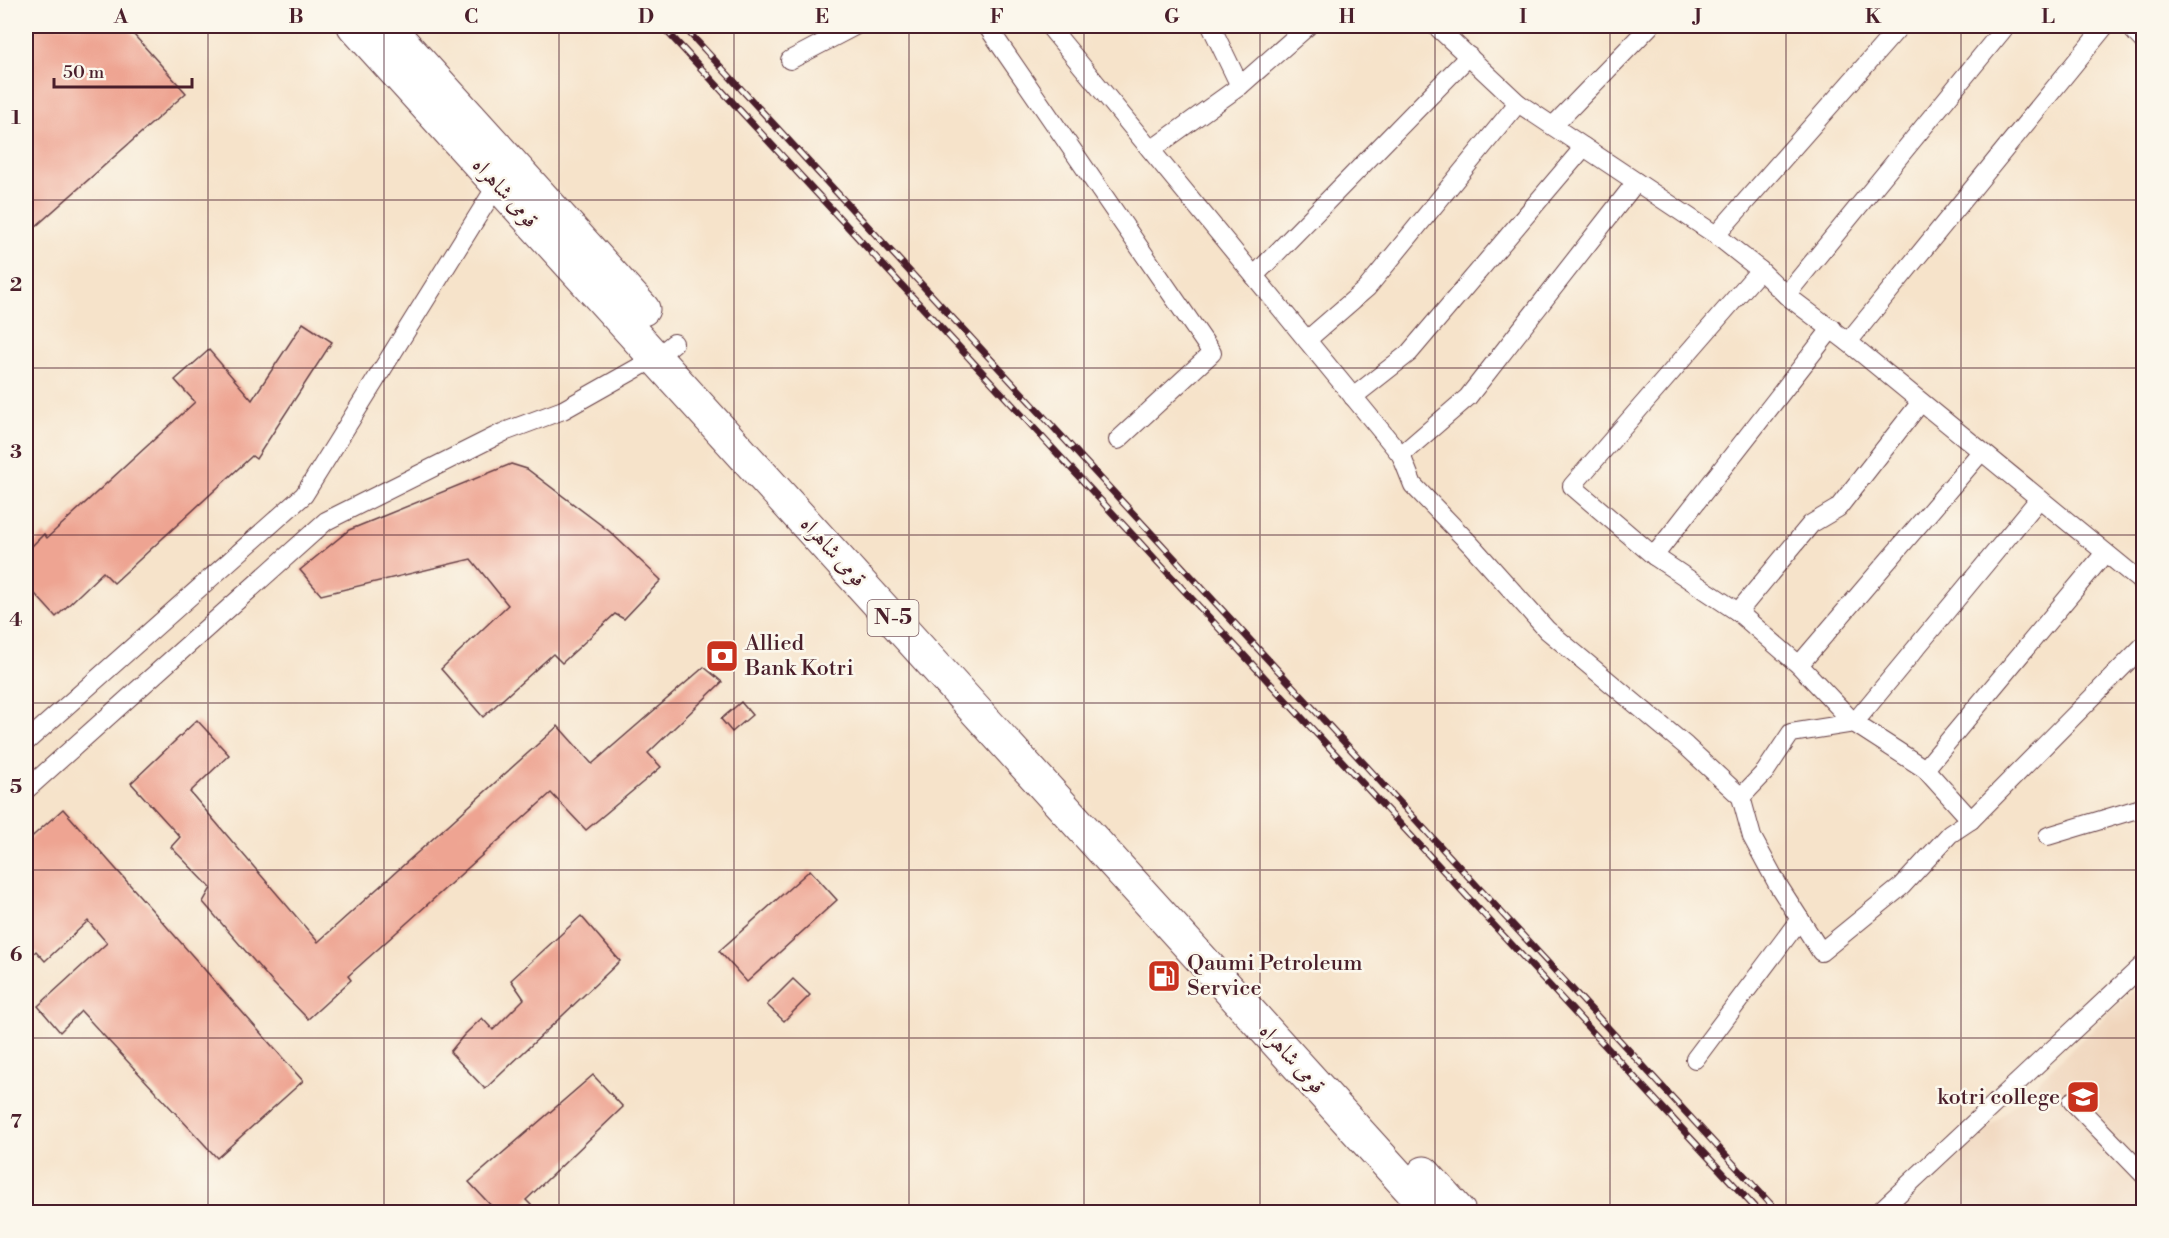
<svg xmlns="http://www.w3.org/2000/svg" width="2169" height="1238" viewBox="0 0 2169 1238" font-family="'Libre Bodoni',Amiri,serif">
<rect width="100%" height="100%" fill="#fbf7ec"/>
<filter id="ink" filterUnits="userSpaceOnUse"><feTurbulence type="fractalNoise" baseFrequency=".0167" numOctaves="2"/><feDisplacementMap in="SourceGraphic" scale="12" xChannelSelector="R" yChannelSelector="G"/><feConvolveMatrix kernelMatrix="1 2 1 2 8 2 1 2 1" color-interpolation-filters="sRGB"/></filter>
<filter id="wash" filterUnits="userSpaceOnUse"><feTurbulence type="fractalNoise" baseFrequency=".008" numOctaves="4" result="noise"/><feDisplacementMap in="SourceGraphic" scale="24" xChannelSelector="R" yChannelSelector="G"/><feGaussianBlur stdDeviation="1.35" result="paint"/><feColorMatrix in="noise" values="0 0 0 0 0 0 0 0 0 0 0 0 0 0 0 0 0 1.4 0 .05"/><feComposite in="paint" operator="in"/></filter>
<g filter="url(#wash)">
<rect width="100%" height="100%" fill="#f6e3ca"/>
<path fill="#f0d5bc" d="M2143 981V1212H1901Z"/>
<g id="blocks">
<g fill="#eea492">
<path d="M26 26H126L186 93 26 235Z"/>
<path d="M303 323 332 342 256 459 252 456 114 583 103 572 56 617 26 584V552L44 534 47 538 195 402 175 380 209 350 252 400Z"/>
<path d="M511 464 527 469 609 531 661 580 624 619 615 614 562 663 553 654 483 717 441 669 508 605 471 559 321 595 300 570 349 530Z"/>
<path d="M704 667 722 682 648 753 661 767 586 830 551 793 348 976 351 980 308 1019 273 983 203 902 211 888 171 847 180 837 131 783 197 720 229 755 190 792 318 942 558 726 592 764Z"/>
<path d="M741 702 752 715 732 732 721 719Z"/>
<path d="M63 809 303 1081 217 1158 81 1011 60 1032 38 1006 107 943 88 921 45 961 36 951 26 961V842Z"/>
<path d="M810 870 837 900 747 982 719 951Z"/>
<path d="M581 916 620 961 485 1089 450 1052 464 1035 482 1018 493 1030 524 999 511 980Z"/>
<path d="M793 979 810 995 784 1021 767 1005Z"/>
<path d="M593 1075 623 1107 526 1200 538 1212H497L469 1182Z"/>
</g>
</g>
</g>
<g filter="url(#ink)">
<use href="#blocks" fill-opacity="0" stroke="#643c43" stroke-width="1.5"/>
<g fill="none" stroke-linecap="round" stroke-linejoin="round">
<defs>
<g id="street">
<path d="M987 26 1212 353 1118 440"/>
<path d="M1049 26 1401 455 1413 485 1471 545 1547 630 1686 746 1741 797 1752 837 1778 885 1821 952 1902 886 1950 834 1971 820 2144 645"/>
<path d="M1211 26 1240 86"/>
<path d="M1436 26 1518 103 1716 235 1760 270 1786 295 1848 342 2144 584"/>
<path d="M2129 26 2144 42"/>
<path d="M790 60 855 26"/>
<path d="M1553 126 1650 26"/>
<path d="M1151 150 1240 86 1308 26"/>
<path d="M1716 235 1900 26"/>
<path d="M1760 270 1572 486 1654 556 1738 612 1799 665 1854 723 1925 769 1971 820"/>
<path d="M1254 276 1469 56"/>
<path d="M1786 295 2006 26"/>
<path d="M1307 340 1367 288 1518 103"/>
<path d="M1848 342 2105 26"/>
<path d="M1353 397 1409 353 1584 147"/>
<path d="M1401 455 1468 397 1636 182"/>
<path d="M1654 556 1832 328"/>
<path d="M1738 612 1811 524 1838 508 1921 402"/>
<path d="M1799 665 1981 452"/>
<path d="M26 742 304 495 497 185 502 180"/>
<path d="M1925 769 2105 553"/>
<path d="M26 790 326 521 504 432 563 410 657 357 674 343"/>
<path d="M1741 797 1765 772 1791 733 1854 723 2039 499"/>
<path d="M2048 836 2144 807"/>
<path d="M1695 1059 1800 919"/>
<path d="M2072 1101 2144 1175"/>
<path d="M1879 1212 2144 964"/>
</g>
<g id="highway">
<path d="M354 26 1431 1212"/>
<path d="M387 26 643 309"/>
<path d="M1424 1173 1459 1212"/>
</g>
</defs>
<use href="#street" stroke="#643c43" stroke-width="20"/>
<use href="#highway" stroke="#643c43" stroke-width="35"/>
<use href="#street" stroke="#fff" stroke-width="18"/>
<use href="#highway" stroke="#fff" stroke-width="33"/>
<defs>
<g id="rail">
<path d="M662 26 1759 1212"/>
<path d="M683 26 1778 1212"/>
</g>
</defs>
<use href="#rail" stroke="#4a1f2b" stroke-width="7"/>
<use href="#rail" stroke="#fbf7ec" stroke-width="4.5" stroke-dasharray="14" stroke-linecap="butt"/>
</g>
</g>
<path fill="none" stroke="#4a1f2b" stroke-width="1.5" stroke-opacity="0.55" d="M208 26V1212M384 26V1212M559 26V1212M734 26V1212M909 26V1212M1084 26V1212M1260 26V1212M1435 26V1212M1610 26V1212M1786 26V1212M1961 26V1212M26 200H2144M26 368H2144M26 535H2144M26 703H2144M26 870H2144M26 1038H2144"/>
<defs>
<symbol id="bank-square" viewBox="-11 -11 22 22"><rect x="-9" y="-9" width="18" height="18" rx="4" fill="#c8321e" stroke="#fbf7ec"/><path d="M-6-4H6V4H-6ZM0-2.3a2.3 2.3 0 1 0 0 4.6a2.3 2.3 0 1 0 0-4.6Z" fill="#fff"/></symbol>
<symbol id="fuel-square" viewBox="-11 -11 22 22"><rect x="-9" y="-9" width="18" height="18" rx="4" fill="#c8321e" stroke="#fbf7ec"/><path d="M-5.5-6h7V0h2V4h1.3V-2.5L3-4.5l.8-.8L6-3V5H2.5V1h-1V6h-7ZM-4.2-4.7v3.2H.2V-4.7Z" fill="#fff"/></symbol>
<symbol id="university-square" viewBox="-11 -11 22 22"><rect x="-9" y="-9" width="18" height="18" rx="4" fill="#c8321e" stroke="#fbf7ec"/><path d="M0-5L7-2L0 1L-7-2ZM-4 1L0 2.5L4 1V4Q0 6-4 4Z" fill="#fff"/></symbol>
</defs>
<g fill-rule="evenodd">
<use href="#bank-square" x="703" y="637" width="38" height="38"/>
<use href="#fuel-square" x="1145" y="957" width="38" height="38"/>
<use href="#university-square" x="2064" y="1078" width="38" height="38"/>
</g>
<g text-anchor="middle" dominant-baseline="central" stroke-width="5" stroke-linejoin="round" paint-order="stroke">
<rect fill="#fbf7ec" stroke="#7f6065" stroke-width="1.5" x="867.5" y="600" width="51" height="36" rx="4.5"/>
<g font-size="21" font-weight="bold" fill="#4a1f2b">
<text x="893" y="618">N-5</text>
</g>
<g font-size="22" fill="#4a1f2b" stroke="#fbf7ec">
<text transform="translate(505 193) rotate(48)">قومی شاہراہ</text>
<text transform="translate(833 552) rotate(48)">قومی شاہراہ</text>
<text transform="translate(1292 1059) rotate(48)">قومی شاہراہ</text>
</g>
<g font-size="22" fill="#4a1f2b" stroke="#fbf7ec" text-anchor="start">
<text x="745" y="643">Allied<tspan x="745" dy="25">Bank Kotri</tspan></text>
<text x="1187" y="963">Qaumi Petroleum<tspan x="1187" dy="25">Service</tspan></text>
<text x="2060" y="1097" text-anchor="end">kotri college</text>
</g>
</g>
<rect width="2169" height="1238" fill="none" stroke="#fbf7ec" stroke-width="66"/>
<path d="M54 78v9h138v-9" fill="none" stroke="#4a1f2b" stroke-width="3"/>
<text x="63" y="78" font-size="18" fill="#4a1f2b" stroke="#fbf7ec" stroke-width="4.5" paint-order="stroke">50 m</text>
<rect x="33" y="33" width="2103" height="1172" fill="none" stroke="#4a1f2b" stroke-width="2"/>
<g font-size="20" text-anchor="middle" font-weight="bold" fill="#4a1f2b">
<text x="121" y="23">A</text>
<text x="296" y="23">B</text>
<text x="471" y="23">C</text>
<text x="646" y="23">D</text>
<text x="822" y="23">E</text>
<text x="997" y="23">F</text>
<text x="1172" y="23">G</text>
<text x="1347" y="23">H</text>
<text x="1523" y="23">I</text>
<text x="1698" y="23">J</text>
<text x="1873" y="23">K</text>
<text x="2048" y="23">L</text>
<text x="16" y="124">1</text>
<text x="16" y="291">2</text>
<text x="16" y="458">3</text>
<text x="16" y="626">4</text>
<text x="16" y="793">5</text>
<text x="16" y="961">6</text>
<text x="16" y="1128">7</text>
</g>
</svg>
